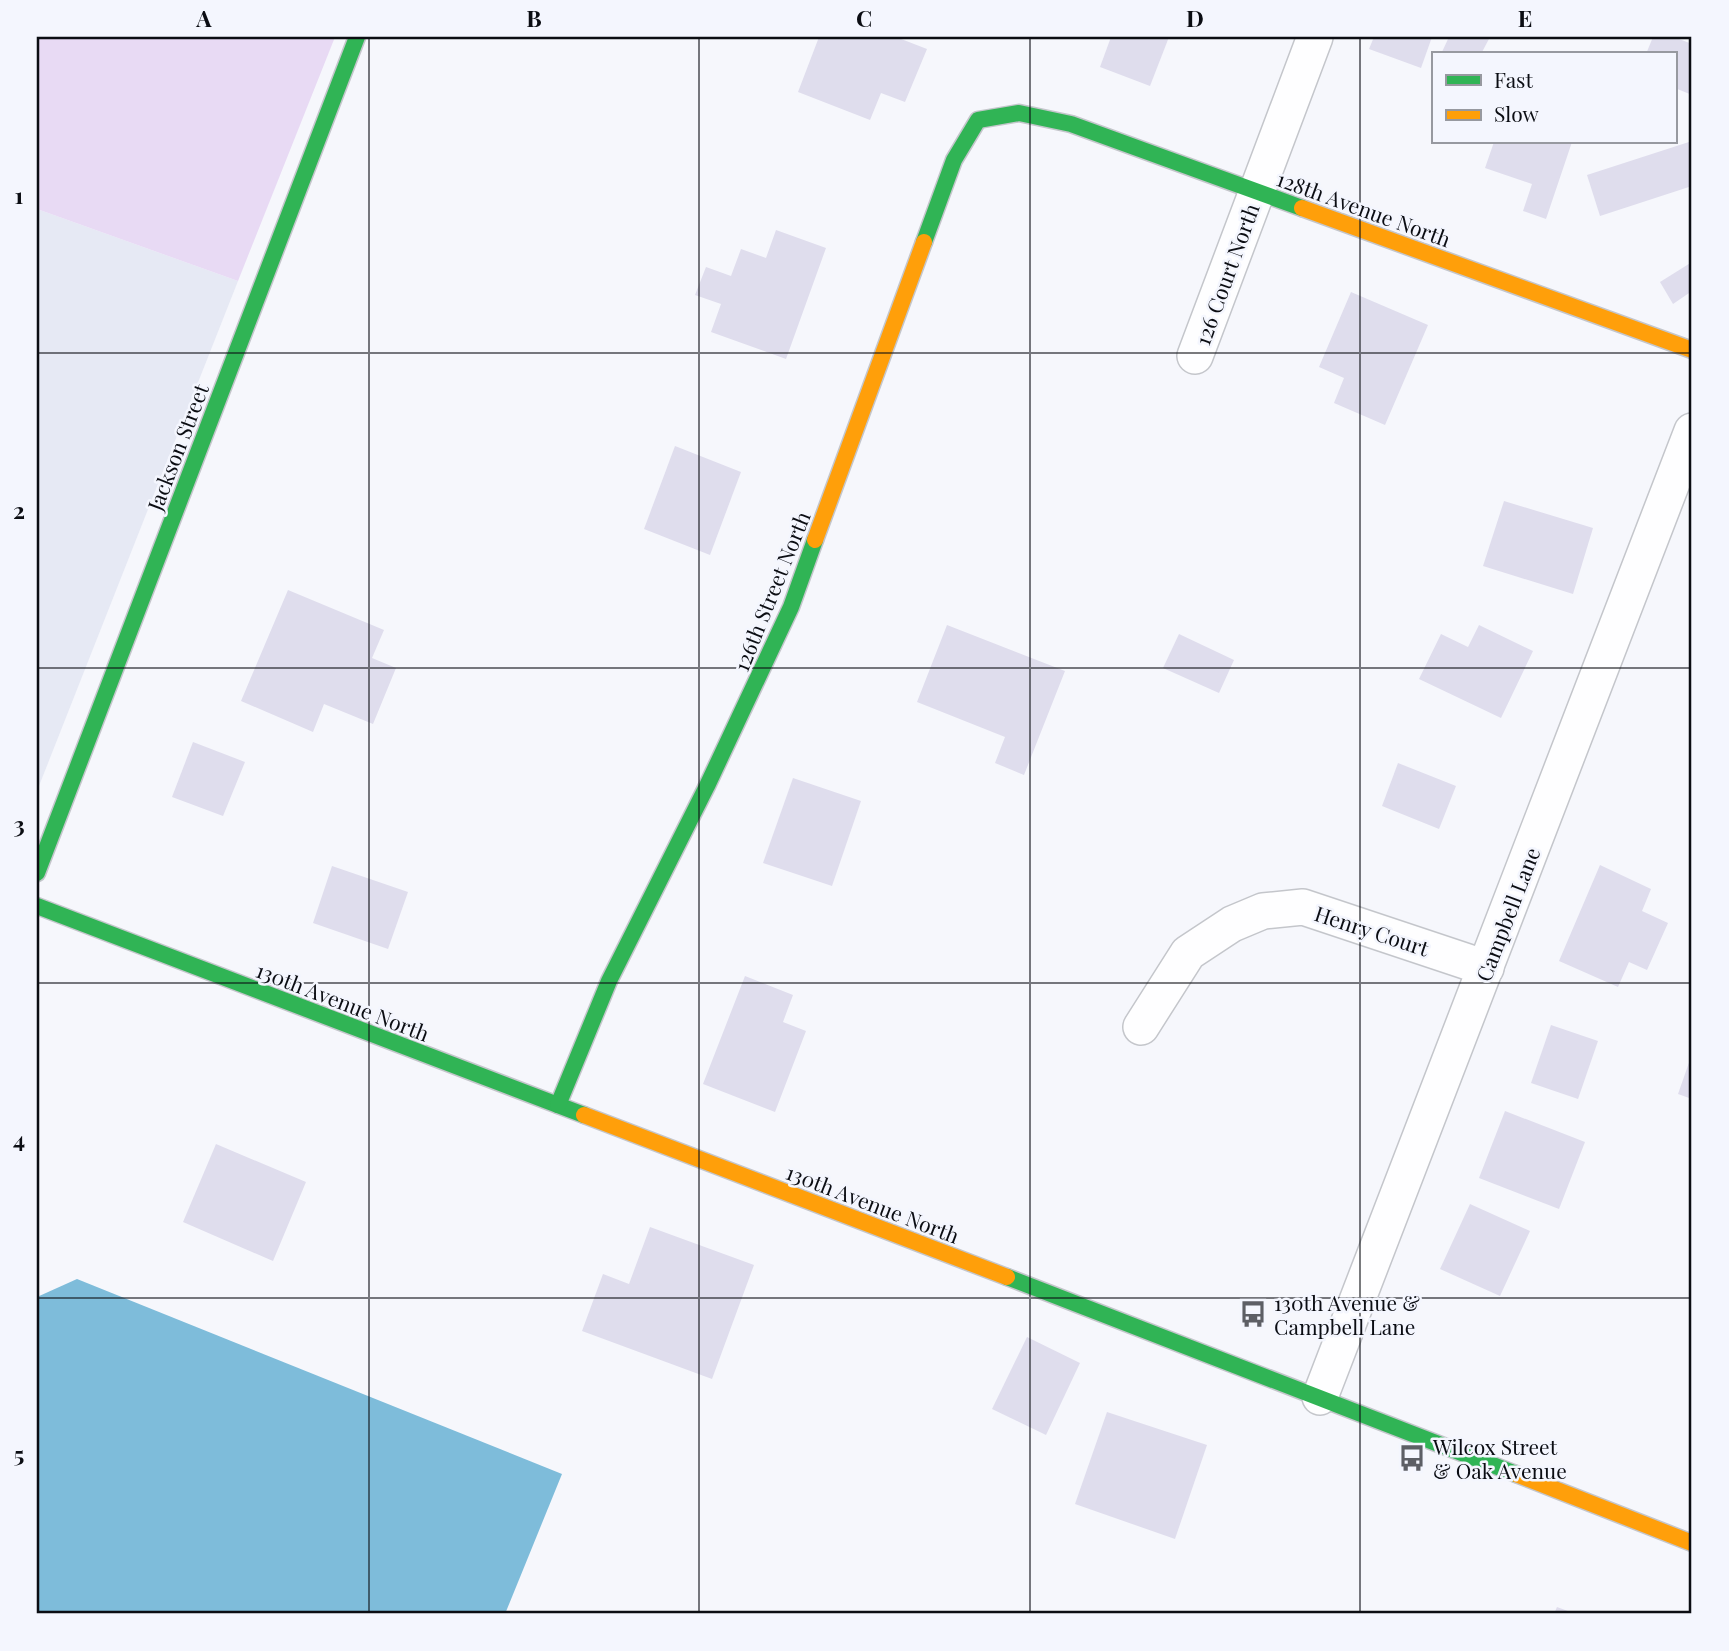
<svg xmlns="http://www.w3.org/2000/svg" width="1729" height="1651" viewBox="0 0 1729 1651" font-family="'Playfair Display',serif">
<rect width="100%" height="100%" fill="#f6f7fc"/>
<path fill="#e6e9f4" d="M37 209 238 281 37 791Z"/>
<path fill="#e8daf4" d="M37 37H335L238 281 37 209Z"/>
<path fill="#7ebcda" d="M77 1279 562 1474 505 1614H37V1297Z"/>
<g fill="#dfdded">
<path d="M819 37H896L927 49 905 102 881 93 870 120 798 92Z"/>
<path d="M1111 37H1169L1150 86 1100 67Z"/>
<path d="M1374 37H1432L1421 68 1369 49Z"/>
<path d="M1449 37H1490L1481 54H1441Z"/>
<path d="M1653 37H1674L1692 44V95L1675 88V54H1646Z"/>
<path d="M1692 141V186L1600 216 1587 175Z"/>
<path d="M1494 142H1572L1546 219 1523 211 1532 184 1485 168Z"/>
<path d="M776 230 826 248 786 359 711 332 721 304 695 295 706 267 731 276 741 249 766 258Z"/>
<path d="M1692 262V291L1673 304 1660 282Z"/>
<path d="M1351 292 1428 325 1385 425 1334 403 1344 378 1319 367Z"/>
<path d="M675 446 741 472 710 555 644 529Z"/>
<path d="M1504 501 1593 528 1573 594 1483 566Z"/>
<path d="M288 590 384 630 372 658 396 668 373 724 324 704 313 732 241 701Z"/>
<path d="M947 625 1065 671 1024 775 995 763 1005 737 917 702Z"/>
<path d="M1479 625 1533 651 1501 718 1419 679 1441 634 1468 647Z"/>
<path d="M1179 634 1234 660 1219 693 1163 668Z"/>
<path d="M193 742 245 762 223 816 172 797Z"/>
<path d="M1398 763 1456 786 1439 829 1382 806Z"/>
<path d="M793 778 861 801 832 886 763 863Z"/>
<path d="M1600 865 1651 889 1642 911 1668 923 1647 970 1629 962 1618 987 1559 961Z"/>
<path d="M332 866 408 892 388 949 313 923Z"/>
<path d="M745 976 793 995 783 1022 806 1031 775 1112 703 1084Z"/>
<path d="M1551 1025 1598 1041 1578 1099 1531 1083Z"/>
<path d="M1692 1054V1099L1678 1094Z"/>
<path d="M1505 1111 1585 1142 1559 1209 1479 1178Z"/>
<path d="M216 1144 306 1182 273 1261 183 1222Z"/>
<path d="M1470 1204 1530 1231 1500 1296 1440 1269Z"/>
<path d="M650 1227 754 1265 712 1379 582 1331 603 1274 629 1284Z"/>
<path d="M1027 1337 1080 1363 1046 1435 992 1409Z"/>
<path d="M1107 1412 1207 1445 1175 1539 1075 1504Z"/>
<path d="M1557 1607 1576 1614H1554Z"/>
</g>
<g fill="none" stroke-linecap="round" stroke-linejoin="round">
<defs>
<g id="street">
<path d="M1195 356 1315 37"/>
<path d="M1141 1027 1188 953 1232 924 1263 911 1303 907 1486 968"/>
<path d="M1320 1397 1692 431"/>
</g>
<g id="fast">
<path d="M924 242 954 160 978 120 1019 113 1071 124 1302 208"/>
<path d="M37 873 357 37"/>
<path d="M37 906 584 1115"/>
<path d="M558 1105 609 981 707 786 791 607 815 540"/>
<path d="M1007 1277 1516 1474"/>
</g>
<g id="slow">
<path d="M1302 208 1692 350"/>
<path d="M815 540 924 242"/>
<path d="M584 1115 1007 1277"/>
<path d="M1516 1474 1692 1543"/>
</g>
</defs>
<use href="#street" stroke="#c4c6cb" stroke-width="38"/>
<use href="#fast" stroke="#c4c6cb" stroke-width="19"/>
<use href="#slow" stroke="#c4c6cb" stroke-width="19"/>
<use href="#street" stroke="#fefeff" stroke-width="35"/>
<use href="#fast" stroke="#30b455" stroke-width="16"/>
<use href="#slow" stroke="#ff9f0a" stroke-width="16"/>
</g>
<path fill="none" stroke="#0b0d13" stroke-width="2" stroke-opacity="0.55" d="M369 37V1614M699 37V1614M1030 37V1614M1360 37V1614M37 353H1692M37 668H1692M37 983H1692M37 1298H1692"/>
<defs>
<symbol id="bus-bare" viewBox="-9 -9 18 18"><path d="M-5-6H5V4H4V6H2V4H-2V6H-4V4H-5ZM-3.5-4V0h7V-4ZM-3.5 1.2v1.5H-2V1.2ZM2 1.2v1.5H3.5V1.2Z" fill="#5d5f65" stroke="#f4f6fe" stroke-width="2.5" paint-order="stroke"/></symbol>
</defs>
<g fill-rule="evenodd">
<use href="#bus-bare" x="1234" y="1295" width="38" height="38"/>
<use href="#bus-bare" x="1393" y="1439" width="38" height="38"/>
</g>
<g text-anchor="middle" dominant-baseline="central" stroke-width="5" stroke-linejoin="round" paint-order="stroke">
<g font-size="21" fill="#0b0d13" stroke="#f4f6fe">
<text transform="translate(1364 208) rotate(20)">128th Avenue North</text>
<text transform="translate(1226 274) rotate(-70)">126 Court North</text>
<text transform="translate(177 447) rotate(-69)">Jackson Street</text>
<text transform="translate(771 591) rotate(-68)">126th Street North</text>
<text transform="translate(1507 914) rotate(-69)">Campbell Lane</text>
<text transform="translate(1372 930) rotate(18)">Henry Court</text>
<text transform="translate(343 1001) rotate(21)">130th Avenue North</text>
<text transform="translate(873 1203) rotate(21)">130th Avenue North</text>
</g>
<g font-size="21" fill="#0b0d13" stroke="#f4f6fe" text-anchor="start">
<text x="1274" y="1302">130th Avenue &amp;<tspan x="1274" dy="24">Campbell Lane</tspan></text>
<text x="1433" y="1446">Wilcox Street<tspan x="1433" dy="24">&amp; Oak Avenue</tspan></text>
</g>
</g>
<rect width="1729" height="1651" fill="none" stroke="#f4f6fe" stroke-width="77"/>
<rect x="1432" y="52" width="245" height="91" fill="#f4f6fe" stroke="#9799a0" stroke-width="2"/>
<rect x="1446" y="75" width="35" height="10" fill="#30b455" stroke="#9799a0" stroke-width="2"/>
<text x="1494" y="88" font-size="21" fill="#0b0d13">Fast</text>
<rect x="1446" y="110" width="35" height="10" fill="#ff9f0a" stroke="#9799a0" stroke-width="2"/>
<text x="1494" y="122" font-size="21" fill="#0b0d13">Slow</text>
<rect x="38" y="38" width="1652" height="1574" fill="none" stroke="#0b0d13" stroke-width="2.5"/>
<g font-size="23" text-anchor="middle" font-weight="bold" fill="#0b0d13">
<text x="204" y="27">A</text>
<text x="534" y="27">B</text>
<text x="864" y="27">C</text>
<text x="1195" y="27">D</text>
<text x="1525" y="27">E</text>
<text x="19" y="204">1</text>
<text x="19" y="519">2</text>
<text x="19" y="833">3</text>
<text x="19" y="1148">4</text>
<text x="19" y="1463">5</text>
</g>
</svg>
